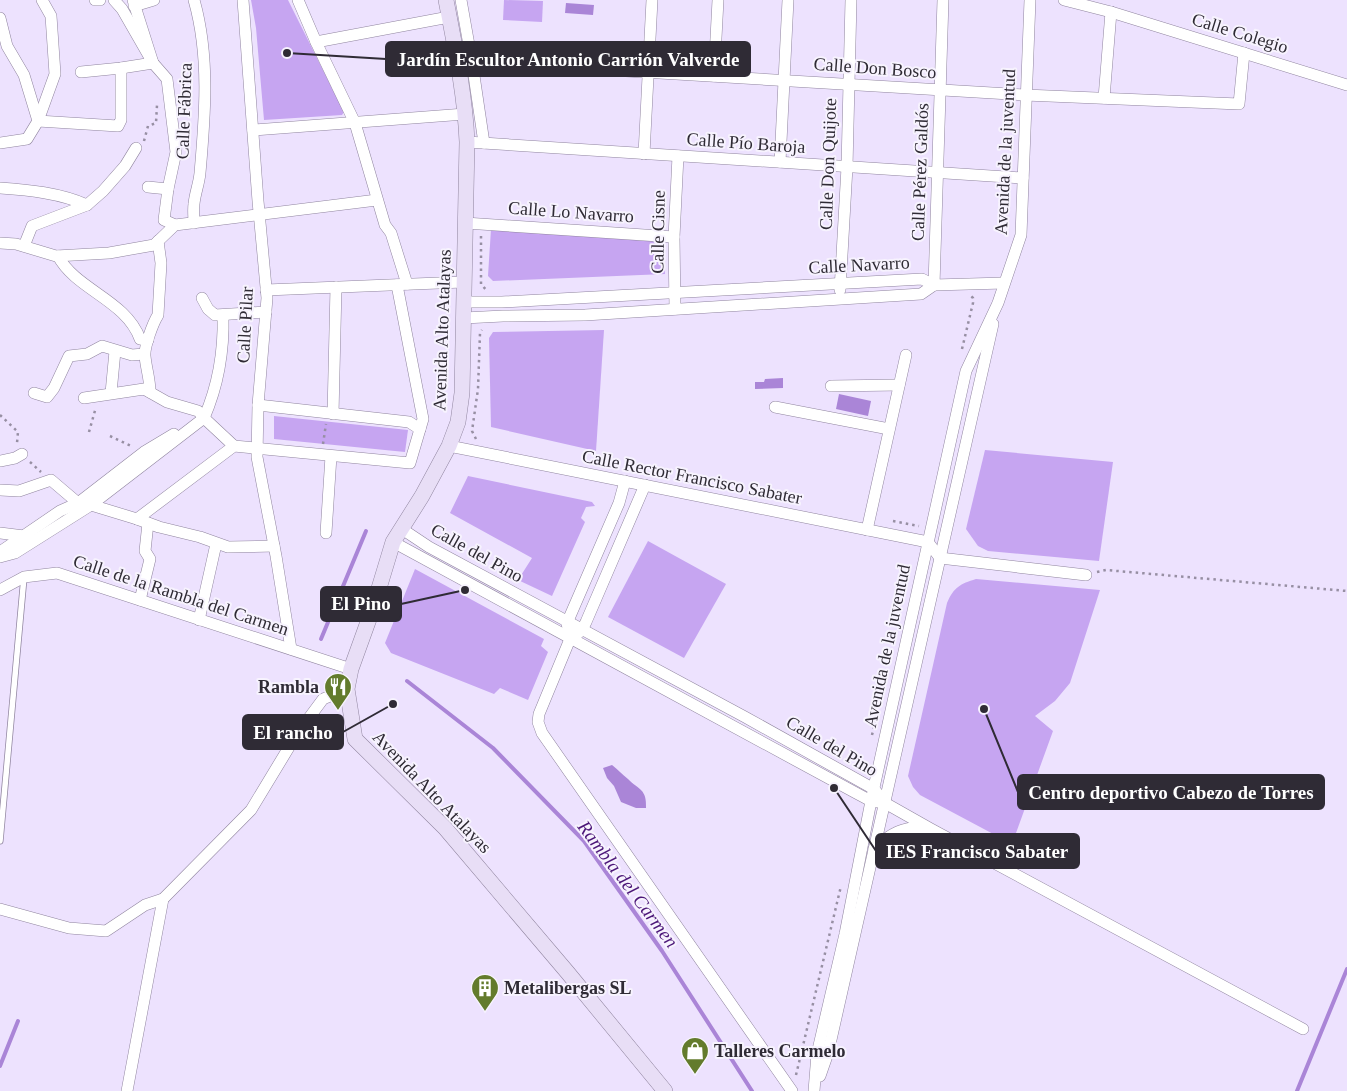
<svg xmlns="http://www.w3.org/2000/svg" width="1347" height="1091" viewBox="0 0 1347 1091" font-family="Georgia,serif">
<rect width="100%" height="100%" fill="#ede2fe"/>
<g fill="#c6a5f1">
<path d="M251 0H288L344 112 342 115 264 120 256 28Z"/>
<path d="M504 0 543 1 542 22 503 20Z"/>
<path d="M491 229 662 242 665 274 493 281 488 276Z"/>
<path d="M604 330 596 451 491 427 489 338 493 332Z"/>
<path d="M274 416 408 430 405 452 274 439Z"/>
<path d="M985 450 1113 462 1099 561 988 551 978 546 966 529Z"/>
<path d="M468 476 592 502 595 506 586 507 581 518 585 522 552 596 518 580 532 558 450 513Z"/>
<path d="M648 541 726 584 684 658 608 617Z"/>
<path d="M415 569 544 639 541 646 548 652 528 700 500 688 494 694 391 653 385 643Z"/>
<path d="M976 579 1100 590 1070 683 1055 701 1035 716 1053 731 1012 844 920 795 913 787 908 776 947 603C954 587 960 584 976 579Z"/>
</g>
<g fill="#aa85d7">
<path d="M566 3 594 5 593 15 565 13Z"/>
<path d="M783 378V388L755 389V382H764L765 379Z"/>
<path d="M839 394 871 401 868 416 836 409Z"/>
<path d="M612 765C618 770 622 774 628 779 639 790 647 789 646 808H636L621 802 614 786 607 778 603 768Z"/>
</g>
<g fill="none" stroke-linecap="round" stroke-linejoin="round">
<g stroke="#aa85d7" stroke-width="4">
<path d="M321 639 366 531"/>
<path d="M407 681 493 748 584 841 662 951 752 1091"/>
<path d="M0 1066 18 1021"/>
<path d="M1297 1091 1347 969"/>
</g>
<defs>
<path id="service" d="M0 841 24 577"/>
<g id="minor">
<path d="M42 0 51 16 55 74 38 121 118 126 121 120V68"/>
<path d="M95 0H100"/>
<path d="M133 0 153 63 167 79 176 152 168 189"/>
<path d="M194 0C210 56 205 116 200 173 199 184 195 193 194 204 193 210 194 217 194 223"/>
<path d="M243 0 258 201 267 298 258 405 257 457 276 556 291 649"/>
<path d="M298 0 316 42 355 123 385 225 391 233 407 284"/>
<path d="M461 0 472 62 484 143"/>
<path d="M1064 0 1111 12 1347 85"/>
<path d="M134 6 154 0"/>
<path d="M0 18 7 46 24 75 38 121 27 139 0 143"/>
<path d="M316 42 449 17"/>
<path d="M458 61 1025 95 1239 104 1244 53"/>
<path d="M81 72 121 68 153 63 122 9 114 0"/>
<path d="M714 76 718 0"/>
<path d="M1104 98 1111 12"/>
<path d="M253 130 465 114"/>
<path d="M467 142 1023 178"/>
<path d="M644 154 652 0"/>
<path d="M780 162 788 0"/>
<path d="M148 187 168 189 164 220 175 225"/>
<path d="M0 188C29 190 60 193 87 205"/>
<path d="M465 223 674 237"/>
<path d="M0 243 16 244 56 256 109 253 154 245 175 225 377 200"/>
<path d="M24 246 32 226 87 205 103 191 125 166 136 148"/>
<path d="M58 256C76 290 126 300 140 339L148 340"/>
<path d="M934 285 943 0"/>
<path d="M266 290 463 282"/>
<path d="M840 290 847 167 851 0"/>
<path d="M202 298 208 309 215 315 266 312"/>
<path d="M464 302H502L922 279 934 285 1004 283"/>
<path d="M675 309 674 237 678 156"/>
<path d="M464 318 503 316 585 315 921 294 934 285"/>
<path d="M831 386 899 385"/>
<path d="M150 392C150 379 146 368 145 356 144 347 153 323 158 315L161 263 158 241"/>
<path d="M34 393 47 397 54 388 69 356 87 354 102 346 132 355 144 354"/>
<path d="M111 393 115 351"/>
<path d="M84 398 144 389 167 402 198 411 204 418C218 386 224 350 223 315"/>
<path d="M258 405 409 422 420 429"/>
<path d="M775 407 889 429"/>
<path d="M333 414 336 287"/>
<path d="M449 446 928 542 940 558 1086 575"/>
<path d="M0 461 15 458 22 454"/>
<path d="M625 481 619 503 567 623 570 639 539 714 538 722 542 733 792 1091"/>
<path d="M0 490 19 491 51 480 78 503"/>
<path d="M91 505 137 519 234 446 410 463 423 419 397 285"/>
<path d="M137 519 159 527 200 537 228 547 274 546"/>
<path d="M402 529 429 547 745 717 874 789 885 803 931 829 1303 1029"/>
<path d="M867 530 906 355"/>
<path d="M0 533 24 536"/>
<path d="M326 533 331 456"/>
<path d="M393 542 856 793 871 801 878 802"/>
<path d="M0 552 60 511 78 503 144 452 174 434"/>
<path d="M0 557 15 553 91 505 204 418 234 446"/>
<path d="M0 590 24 577 57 573 351 669"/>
<path d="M140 600 150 559 145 551 148 523"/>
<path d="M199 620 216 544"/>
<path d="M576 635 582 630 586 622 645 485"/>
<path d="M874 849C889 834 905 825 927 828"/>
<path d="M0 909 69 928 106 931 145 905 163 899"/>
<path d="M820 1076 828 1053 993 324"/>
<path d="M127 1091 163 899 251 810 297 734 323 699 347 689"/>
<path d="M814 1091 817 1054 845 934 871 801 966 371 998 303 1021 235 1030 0"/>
</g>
<path id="secondary" d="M446 0C455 47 465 94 467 142L462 393 458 422 449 446 422 496 393 542 373 608 351 669 347 689 355 739 445 828 568 973 665 1091"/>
</defs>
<use href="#service" stroke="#90859f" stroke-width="7"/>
<use href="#minor" stroke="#90859f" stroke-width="12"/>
<use href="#secondary" stroke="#90859f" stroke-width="16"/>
<g stroke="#978fa3" stroke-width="2.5" stroke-dasharray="2.5 4" stroke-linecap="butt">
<path d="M144 141 148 126 156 123 157 105"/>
<path d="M481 236V284L487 291"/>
<path d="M962 349 973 303V298L970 295"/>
<path d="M0 415 18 432 17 443"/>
<path d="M89 432 96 407"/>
<path d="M110 436 133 447"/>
<path d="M476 439 472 431 478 389 480 333 482 330"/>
<path d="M323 444 326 424"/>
<path d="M30 462 41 472"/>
<path d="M893 521 919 526"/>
<path d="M1097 572 1106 570 1347 591"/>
<path d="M872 735 878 711"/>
<path d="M796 1075 841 886"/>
</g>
<use href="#service" stroke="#fff" stroke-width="5.5"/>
<use href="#minor" stroke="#fff" stroke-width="11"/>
<use href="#secondary" stroke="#e8def6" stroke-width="15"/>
</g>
<defs>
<symbol id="restaurant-pin" viewBox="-11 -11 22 30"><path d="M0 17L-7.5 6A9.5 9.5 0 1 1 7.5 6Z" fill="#637b2c" stroke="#f7f3fe"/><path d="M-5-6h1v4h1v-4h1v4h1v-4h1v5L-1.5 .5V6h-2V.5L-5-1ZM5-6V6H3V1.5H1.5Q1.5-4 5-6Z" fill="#fff"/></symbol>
<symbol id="building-pin" viewBox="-11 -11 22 30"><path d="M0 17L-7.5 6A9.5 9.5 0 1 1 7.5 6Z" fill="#637b2c" stroke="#f7f3fe"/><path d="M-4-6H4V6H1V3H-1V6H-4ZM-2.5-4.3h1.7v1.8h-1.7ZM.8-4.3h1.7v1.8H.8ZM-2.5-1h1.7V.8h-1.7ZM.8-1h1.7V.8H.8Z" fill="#fff"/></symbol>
<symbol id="shop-pin" viewBox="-11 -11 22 30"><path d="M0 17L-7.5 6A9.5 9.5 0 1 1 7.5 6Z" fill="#637b2c" stroke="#f7f3fe"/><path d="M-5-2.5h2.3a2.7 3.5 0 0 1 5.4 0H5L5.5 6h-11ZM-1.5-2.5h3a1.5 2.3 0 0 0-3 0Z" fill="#fff"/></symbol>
</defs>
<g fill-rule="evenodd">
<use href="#restaurant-pin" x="322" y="671" width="32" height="43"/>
<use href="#building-pin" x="469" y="972" width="32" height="43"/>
<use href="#shop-pin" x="679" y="1035" width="32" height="43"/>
</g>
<g text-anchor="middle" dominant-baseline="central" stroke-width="4" stroke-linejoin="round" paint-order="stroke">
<g font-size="18" fill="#2f2b35" stroke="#f7f3fe">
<text transform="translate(1240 33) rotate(17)">Calle Colegio</text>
<text transform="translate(875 68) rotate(4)">Calle Don Bosco</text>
<text transform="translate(184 111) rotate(-88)">Calle Fábrica</text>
<text transform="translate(746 143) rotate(4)">Calle Pío Baroja</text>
<text transform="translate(1005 152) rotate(-87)">Avenida de la juventud</text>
<text transform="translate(828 164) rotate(-88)">Calle Don Quijote</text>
<text transform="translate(920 172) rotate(-88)">Calle Pérez Galdós</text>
<text transform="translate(571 212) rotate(4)">Calle Lo Navarro</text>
<text transform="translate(658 232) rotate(-89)">Calle Cisne</text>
<text transform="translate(859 265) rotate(-3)">Calle Navarro</text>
<text transform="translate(245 325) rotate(-87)">Calle Pilar</text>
<text transform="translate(442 330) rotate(-88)">Avenida Alto Atalayas</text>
<text transform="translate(692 477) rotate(11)">Calle Rector Francisco Sabater</text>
<text transform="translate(477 553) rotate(29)">Calle del Pino</text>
<text transform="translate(181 595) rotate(18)">Calle de la Rambla del Carmen</text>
<text transform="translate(887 646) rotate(-78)">Avenida de la juventud</text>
<text transform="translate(832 746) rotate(30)">Calle del Pino</text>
<text transform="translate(432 792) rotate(46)">Avenida Alto Atalayas</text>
</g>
<g font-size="18" font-weight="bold" fill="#2f2b35" stroke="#f7f3fe" text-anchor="start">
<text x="319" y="687" text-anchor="end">Rambla</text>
<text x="504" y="988">Metalibergas SL</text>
<text x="714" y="1051">Talleres Carmelo</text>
</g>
<g font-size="19" font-style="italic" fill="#4c1779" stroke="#f7f3fe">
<text transform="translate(628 884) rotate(53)">Rambla del Carmen</text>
</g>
</g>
<path fill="none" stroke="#2f2b35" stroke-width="2" d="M287 53L386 59M465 590L401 604M393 704L343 732M984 709L1018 792M834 788L876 851"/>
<g fill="#2f2b35" stroke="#f7f3fe" stroke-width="2">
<circle cx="287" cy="53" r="5"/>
<circle cx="465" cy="590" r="5"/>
<circle cx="393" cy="704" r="5"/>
<circle cx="984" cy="709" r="5"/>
<circle cx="834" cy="788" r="5"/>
</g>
<g fill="#2f2b35" stroke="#2f2b35" stroke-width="2">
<rect x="386" y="42" width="364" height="34" rx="5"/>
<rect x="321" y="587" width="80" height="34" rx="5"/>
<rect x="243" y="715" width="100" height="34" rx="5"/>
<rect x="1018" y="775" width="306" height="34" rx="5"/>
<rect x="876" y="834" width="203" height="34" rx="5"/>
</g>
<g font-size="19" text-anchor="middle" font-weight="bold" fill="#fff">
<text x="568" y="66">Jardín Escultor Antonio Carrión Valverde</text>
<text x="361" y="610">El Pino</text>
<text x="293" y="739">El rancho</text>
<text x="1171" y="799">Centro deportivo Cabezo de Torres</text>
<text x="977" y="858">IES Francisco Sabater</text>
</g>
</svg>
